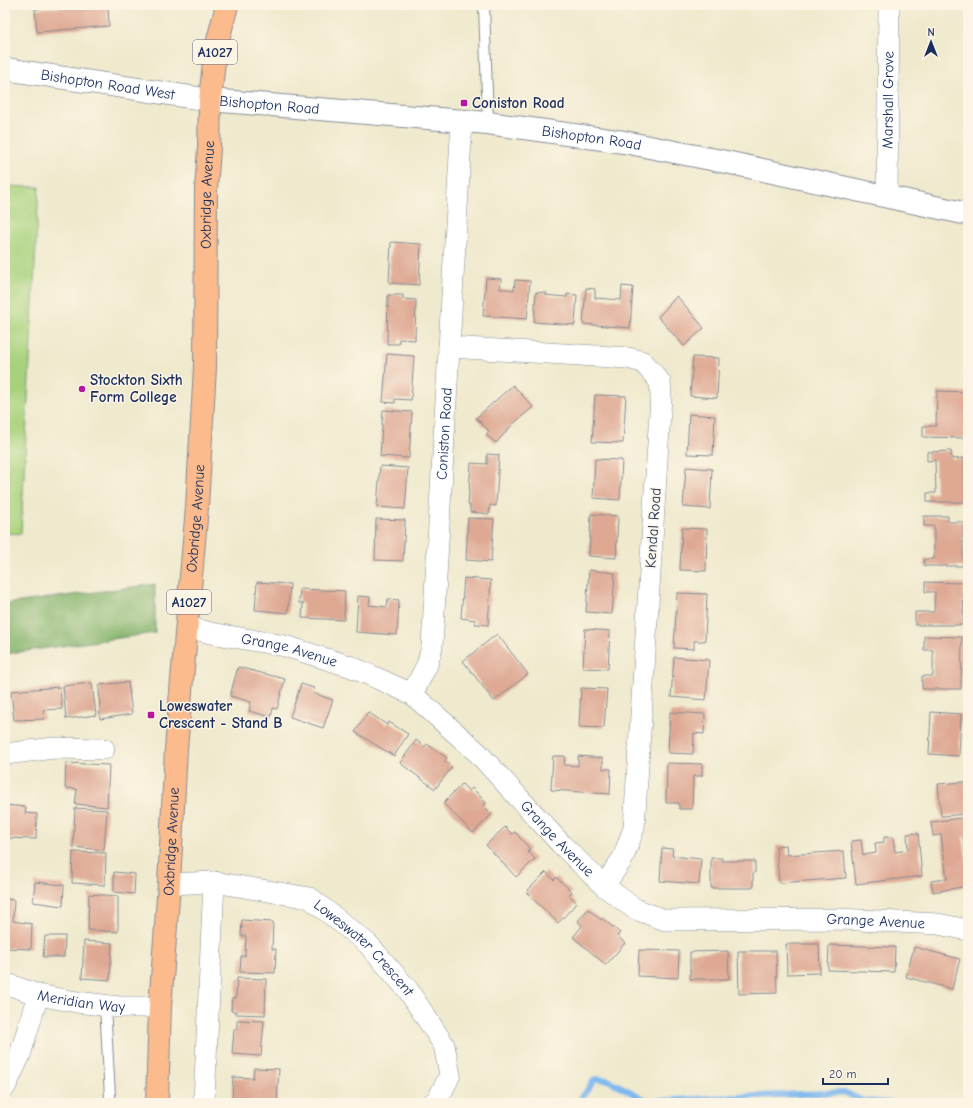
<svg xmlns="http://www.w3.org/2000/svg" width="973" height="1108" viewBox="0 0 973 1108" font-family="'Comic Neue',sans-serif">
<rect width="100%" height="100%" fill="#fcf5e5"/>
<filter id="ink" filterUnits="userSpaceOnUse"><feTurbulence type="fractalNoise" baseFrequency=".025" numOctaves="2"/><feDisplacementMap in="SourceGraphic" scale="8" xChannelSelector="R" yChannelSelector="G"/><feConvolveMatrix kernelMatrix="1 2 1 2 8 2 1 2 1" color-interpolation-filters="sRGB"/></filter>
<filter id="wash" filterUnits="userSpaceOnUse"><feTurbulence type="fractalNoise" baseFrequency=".012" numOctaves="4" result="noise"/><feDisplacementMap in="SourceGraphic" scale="16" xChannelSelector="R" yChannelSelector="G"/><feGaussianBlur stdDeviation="0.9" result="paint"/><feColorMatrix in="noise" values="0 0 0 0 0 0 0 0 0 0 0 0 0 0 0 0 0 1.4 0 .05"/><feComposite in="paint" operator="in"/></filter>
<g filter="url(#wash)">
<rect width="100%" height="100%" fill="#efe9cd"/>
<path fill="#a7d17c" stroke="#61806d" d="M5 186 39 187 21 534 5 533Z"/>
<path fill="#85b36c" stroke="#507165" d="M155 584V633L5 654V604Z"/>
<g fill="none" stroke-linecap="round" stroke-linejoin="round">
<path stroke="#7eb8ef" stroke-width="6" d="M578 1103 595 1079 608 1080 648 1101 844 1092 863 1101 892 1103"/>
</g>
<g id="blocks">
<g fill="#dea893">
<path d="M88 5H108L109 26 37 32 35 9Z"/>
<path d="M391 242 421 244 419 285 389 283Z"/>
<path d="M486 278 501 279 500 289H508L514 290 515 280 530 281 527 319 483 316Z"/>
<path d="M622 286 633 287 630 328 583 324 586 288 595 289V298L621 300Z"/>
<path d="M536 292 547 293 546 295 555 296 567 297V294L577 295 575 325 534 322Z"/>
<path d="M388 295H403V299L416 300 415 340 399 339V344H387Z"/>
<path d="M677 296 704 328 684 346 658 317Z"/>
<path d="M387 354 414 356 411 400 395 399V403L383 402Z"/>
<path d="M693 357 719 358 717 398 690 396Z"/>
<path d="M513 385 533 407 513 424 496 443 486 435 489 431 476 418Z"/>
<path d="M937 391 968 392 967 438 923 437V426H936Z"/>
<path d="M595 395 626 396 623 443 592 442Z"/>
<path d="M383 410 412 412 409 458 380 456Z"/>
<path d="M689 414 715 416 713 455 687 454Z"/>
<path d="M951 451 952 459 964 458 965 502H927V493H936L935 460 927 461V452Z"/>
<path d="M487 454 499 455 496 506 490 505 489 514 470 512V505H468L471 463 487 464Z"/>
<path d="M595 459 622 460 620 500 593 498Z"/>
<path d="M380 466 408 468 405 509 377 507Z"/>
<path d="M686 467 712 469 710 509 683 507Z"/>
<path d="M591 514 618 516 616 558 589 556Z"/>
<path d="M924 516H948V522H963V566H924V559H934V526H924Z"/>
<path d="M468 518 494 519 491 562 466 560Z"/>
<path d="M376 519 405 520 403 561 375 560Z"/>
<path d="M682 528 707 529 706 571 680 570Z"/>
<path d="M589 570 615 573 612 614 586 612Z"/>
<path d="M464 578 491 580 488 625 475 624V620L461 618Z"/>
<path d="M257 582 290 584 288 613 255 610Z"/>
<path d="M925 582 964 583 963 625H915V612H934L935 592H925Z"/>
<path d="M300 589 345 591 344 620 302 618 303 603H299Z"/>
<path d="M677 593 707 594 705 641H694V649L674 648Z"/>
<path d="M358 596 370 597 369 605 377 606 387 607 388 599 399 600 397 635 356 632Z"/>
<path d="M585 629 610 631 608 669 583 668Z"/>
<path d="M497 634 528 674 494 701 463 661Z"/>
<path d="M924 636 962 637 961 689H922V676H933V650H924Z"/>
<path d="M674 657 709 660 706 700 671 697Z"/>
<path d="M238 667 285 679 277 709 273 708 271 717 249 711 251 702 230 696Z"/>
<path d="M128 682 132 714 100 719 99 685Z"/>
<path d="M92 683 96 715 66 719 63 686Z"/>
<path d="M301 684 314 688 313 693 333 700 323 728 290 717Z"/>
<path d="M60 687 62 709 43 710 44 719 14 720 11 691Z"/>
<path d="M581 688 607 689 604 728 579 727Z"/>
<path d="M368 712 387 725 389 722 408 734 394 756 355 732Z"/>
<path d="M670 712 705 714 704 734 694 733 693 754 668 753Z"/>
<path d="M931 712 961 714 959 756 929 754Z"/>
<path d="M416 740 425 747 427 744 447 758 445 761 452 767 435 789 400 763Z"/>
<path d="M553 756H565L564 765 578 766V756L603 758V769H611L610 794 551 790Z"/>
<path d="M66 763 109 765 107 807 75 804 77 789 65 788Z"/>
<path d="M667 763 702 764V776H693L692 809H679V803H666Z"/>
<path d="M965 782 968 814 941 816 938 784Z"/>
<path d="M462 784 469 791 472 788 480 796 486 803 483 805 492 814 473 833 443 803Z"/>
<path d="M5 805 26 807 25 813 37 814 36 839 5 838Z"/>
<path d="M75 808 107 810 104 850 73 847Z"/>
<path d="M968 817V837H963L968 869V886L933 892 931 881 947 879 941 835 933 836 931 822Z"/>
<path d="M505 827 512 834 515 832 530 849 527 851 535 859 516 877 486 845Z"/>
<path d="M918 833 922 876 856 884 851 841 861 840 863 855 876 853 875 843 884 842V837H893L895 852 908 850 907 834Z"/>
<path d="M786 845 787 855 844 851 846 878 779 883 776 846Z"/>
<path d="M662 848 673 849 672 856 701 859 699 884 660 881Z"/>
<path d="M73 852 106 853 105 885 72 883Z"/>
<path d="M711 858H722V861H755V873H753V888H711Z"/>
<path d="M114 872 135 874 134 894 114 892Z"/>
<path d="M546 872 554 880 556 877 572 892 569 895 577 903 558 923 526 892Z"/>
<path d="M35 882 64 885 63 906 33 902Z"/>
<path d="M89 894 118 896V932L88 930Z"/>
<path d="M5 899 14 900 13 921 32 924 31 949 5 948Z"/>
<path d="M588 909 601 920 602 918 620 933 617 936 625 943 606 965 573 937 582 926 578 921Z"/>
<path d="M242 920 273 922 272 949H276L275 973 240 972 241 956H245L246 936H241Z"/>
<path d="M45 936H65L64 957H43Z"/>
<path d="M84 941 112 943 110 980 82 978Z"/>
<path d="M786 944H819L820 973 787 974Z"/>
<path d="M829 945 895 947 894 972 828 970Z"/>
<path d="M914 947 960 959 952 989 906 977Z"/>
<path d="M639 950 679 951 678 978 638 976Z"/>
<path d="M728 951 729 979H690V952Z"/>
<path d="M738 951H776L777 993 739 994Z"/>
<path d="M237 978 266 979 265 1015 236 1014V1011H231L232 998H236Z"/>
<path d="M237 1020 264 1021 261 1056 232 1054 234 1029H237Z"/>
<path d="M254 1068 279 1069 277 1103H232L233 1077 253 1078Z"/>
</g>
</g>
</g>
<g filter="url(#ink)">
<use href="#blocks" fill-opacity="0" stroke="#858c96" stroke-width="1"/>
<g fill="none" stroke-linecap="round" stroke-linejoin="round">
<defs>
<g id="service">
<path d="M484 5 488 123"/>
<path d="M105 1005 110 1097"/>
</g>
<g id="minor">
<path id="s1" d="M887 196 889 5"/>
<path d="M449 347 628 358 643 362 660 382 661 396 634 828 623 858 604 886"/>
<path id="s2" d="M187 627 211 633 285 646 352 667 412 694 478 753 561 844 604 886 635 909 665 920 839 919 938 924 968 930"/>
<path id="s3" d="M412 694 427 665 432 647 462 120"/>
<path d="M5 754 54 748 104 749"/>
<path id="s4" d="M169 884 214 882 310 898 368 944 408 990 444 1045 450 1075 437 1101 433 1103"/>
<path id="s5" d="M5 983 38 995 77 1002 119 1007H160"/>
<path d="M5 1087 20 1055 38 995"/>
<path d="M204 1103 214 882"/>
</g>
<g id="tertiary">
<path id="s6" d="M5 69 210 100 488 123 624 142 726 162 968 214"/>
</g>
<g id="primary">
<path id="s7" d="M157 1103 160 1007 169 884 176 749 197 507 205 367 206 189 209 148 210 100 215 52 227 5"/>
</g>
</defs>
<use href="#service" stroke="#858c96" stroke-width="12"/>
<use href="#minor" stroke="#858c96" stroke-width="22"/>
<use href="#tertiary" stroke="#858c96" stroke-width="24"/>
<use href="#primary" stroke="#858c96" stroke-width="24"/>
<use href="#service" stroke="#fff" stroke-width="10"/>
<use href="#minor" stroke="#fff" stroke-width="21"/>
<use href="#tertiary" stroke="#fff" stroke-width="22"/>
<use href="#primary" stroke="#fbbb8c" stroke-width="22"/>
</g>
</g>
<g fill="#b5179e" stroke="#fcf5e5" stroke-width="1.5">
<rect x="460" y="99" width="8" height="8" rx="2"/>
<circle cx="82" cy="389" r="4"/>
<rect x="147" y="711" width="8" height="8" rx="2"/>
</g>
<g text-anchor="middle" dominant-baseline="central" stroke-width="3" stroke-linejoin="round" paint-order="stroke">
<g fill="#fcf5e5" stroke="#5e6a86" stroke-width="1">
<rect x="193" y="40" width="44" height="24" rx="3"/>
<rect x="167" y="590" width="44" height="24" rx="3"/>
</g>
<g font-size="14" font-weight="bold" fill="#1b2f5e">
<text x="215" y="52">A1027</text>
<text x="189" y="602">A1027</text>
</g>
<g font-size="15" fill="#1b2f5e" stroke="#fcf5e5">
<text stroke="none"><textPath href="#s6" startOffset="104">Bishopton Road West</textPath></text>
<text stroke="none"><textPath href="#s1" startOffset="96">Marshall Grove</textPath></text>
<text stroke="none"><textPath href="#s6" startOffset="267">Bishopton Road</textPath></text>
<text stroke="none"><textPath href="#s6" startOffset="591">Bishopton Road</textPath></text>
<text stroke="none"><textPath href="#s7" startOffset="910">Oxbridge Avenue</textPath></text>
<text stroke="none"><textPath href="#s3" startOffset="265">Coniston Road</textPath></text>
<text stroke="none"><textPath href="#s7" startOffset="586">Oxbridge Avenue</textPath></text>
<text transform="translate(653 528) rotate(-86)">Kendal Road</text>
<text stroke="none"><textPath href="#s2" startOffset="105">Grange Avenue</textPath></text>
<text stroke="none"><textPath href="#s2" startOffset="441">Grange Avenue</textPath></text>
<text stroke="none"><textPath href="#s7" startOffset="262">Oxbridge Avenue</textPath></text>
<text stroke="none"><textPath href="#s2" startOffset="789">Grange Avenue</textPath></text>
<text stroke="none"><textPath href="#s4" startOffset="216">Loweswater Crescent</textPath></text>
<text stroke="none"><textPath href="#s5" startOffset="79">Meridian Way</textPath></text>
</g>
<g font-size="15" font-weight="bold" fill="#1b2f5e" stroke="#fcf5e5" text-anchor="start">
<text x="472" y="103">Coniston Road</text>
<text x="90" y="380">Stockton Sixth<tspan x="90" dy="17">Form College</tspan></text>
<text x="159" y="706">Loweswater<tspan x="159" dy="17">Crescent - Stand B</tspan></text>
</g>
</g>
<rect width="973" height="1108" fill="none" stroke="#fcf5e5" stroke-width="20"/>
<g transform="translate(931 42)" stroke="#fcf5e5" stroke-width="3" paint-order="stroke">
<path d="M0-3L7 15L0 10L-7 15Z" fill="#1b2f5e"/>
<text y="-6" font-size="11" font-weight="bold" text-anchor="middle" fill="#1b2f5e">N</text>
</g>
<path d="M823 1078v6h65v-6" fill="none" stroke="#1b2f5e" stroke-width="2"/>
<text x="829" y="1078" font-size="12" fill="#1b2f5e" stroke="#fcf5e5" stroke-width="3" paint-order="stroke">20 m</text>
</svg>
